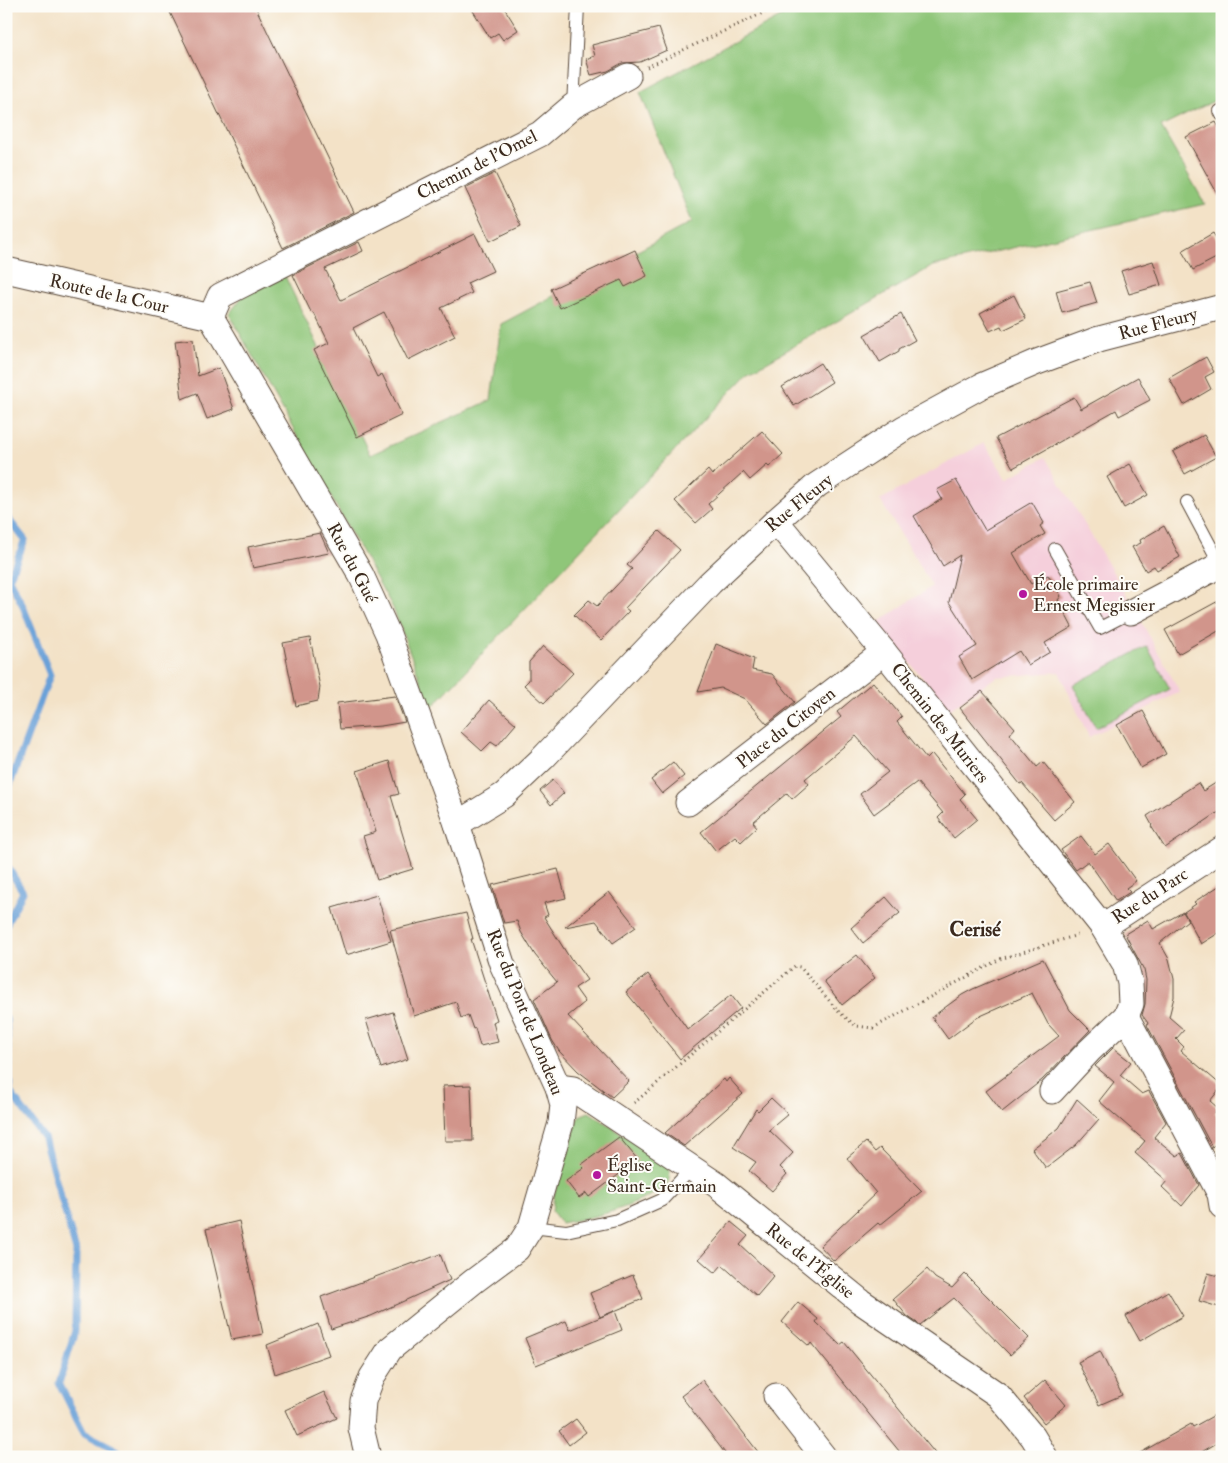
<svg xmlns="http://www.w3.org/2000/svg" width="1228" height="1463" viewBox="0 0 1228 1463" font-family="'IM FELL Double Pica',serif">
<rect width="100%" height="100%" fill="#fdfcf7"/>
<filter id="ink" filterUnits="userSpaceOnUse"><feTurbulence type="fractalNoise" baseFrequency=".02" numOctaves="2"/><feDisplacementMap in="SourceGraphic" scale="10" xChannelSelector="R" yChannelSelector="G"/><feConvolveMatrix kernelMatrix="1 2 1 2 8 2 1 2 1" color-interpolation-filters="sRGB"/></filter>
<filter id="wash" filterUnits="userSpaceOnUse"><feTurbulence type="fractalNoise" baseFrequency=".0096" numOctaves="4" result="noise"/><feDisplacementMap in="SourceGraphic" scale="20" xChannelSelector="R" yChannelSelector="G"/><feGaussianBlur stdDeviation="1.12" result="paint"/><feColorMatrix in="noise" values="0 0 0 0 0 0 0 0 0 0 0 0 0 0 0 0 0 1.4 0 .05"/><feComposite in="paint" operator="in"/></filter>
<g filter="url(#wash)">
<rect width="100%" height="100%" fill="#f3e2c7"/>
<path fill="#f5cfdb" d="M984 443 1007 479 1045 457 1130 601 1180 692 1089 737 1059 672 996 677 949 710 877 623 932 586 880 500Z"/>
<g fill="#8fc679" stroke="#65784c">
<path d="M801 6H1222V97L1161 127 1205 204 933 266 749 372 431 708 393 608 229 314 242 297 284 274 370 455 491 400 501 324 692 222 640 92Z"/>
<path d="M1147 646 1170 689 1096 728 1073 685Z"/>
<path d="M589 1112 668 1165C670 1173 671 1180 665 1187 660 1191 653 1194 648 1197 620 1211 591 1218 561 1223L552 1211 554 1195 579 1116Z"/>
</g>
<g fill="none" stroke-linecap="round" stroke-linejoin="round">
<g stroke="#6aa1d8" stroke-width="7">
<path d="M6 516 25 540 9 579 22 604 50 675 6 795"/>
<path d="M6 864 23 892 6 925"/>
<path d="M6 1019 10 1092 44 1138 76 1251 75 1331 59 1383 84 1433 117 1450 120 1457"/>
</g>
</g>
<g id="blocks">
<g fill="#d1958b">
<path d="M167 6H255L354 212 283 248Z"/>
<path d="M470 6H503L518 30 503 40 498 33 490 38Z"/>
<path d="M659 28 667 50 640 62 622 63 608 71 591 75 586 59 595 56 592 45Z"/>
<path d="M1216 122 1222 133V202L1186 137Z"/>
<path d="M495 173 521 226 490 241 465 188Z"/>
<path d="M1213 233 1222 248V255L1193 270 1182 251Z"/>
<path d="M475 234 493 271 467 283 472 293 441 308 455 336 408 360 384 312 353 328 377 377 382 374 402 415 357 437 314 350 329 343 314 313 311 312 293 275 359 242 363 251 325 269 341 300Z"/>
<path d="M635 250 647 276 625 287 621 280 560 308 551 289Z"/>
<path d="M1153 261 1161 285 1129 294 1121 271Z"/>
<path d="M1090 282 1097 303 1062 313 1056 291Z"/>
<path d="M1014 295 1026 319 1003 330 1001 326 990 331 980 313Z"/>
<path d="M901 314 915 340 899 349V351L880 362 864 335Z"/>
<path d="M193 339 198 376 219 368 234 409 207 419 197 393 182 399 175 341Z"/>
<path d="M1206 357 1214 372 1205 377 1211 389 1184 405 1169 378Z"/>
<path d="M820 363 832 382 794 406 782 387Z"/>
<path d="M1138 377 1150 400 1119 416 1116 410 1013 468 996 438 1074 397 1081 409Z"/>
<path d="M762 431 783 454 769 467 767 465 750 480 743 472 708 504 712 509 696 523 675 501 708 470 712 475Z"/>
<path d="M1204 435 1216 457 1185 474 1173 452Z"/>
<path d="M1130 464 1148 495 1124 508 1107 477Z"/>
<path d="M956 480 985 530 1032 502 1044 523 1040 526 1045 534 1013 553 1031 584 1048 575 1061 596 1058 600 1072 627 1045 643 1050 652 1028 665 1019 651 972 680 959 657 977 646 949 602 960 555 943 566 914 516 942 499 937 490Z"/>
<path d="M1164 526 1180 557 1157 570 1154 566 1146 571 1132 547 1141 543 1140 540Z"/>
<path d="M659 531 680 550 625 608 629 611 601 640 574 615 589 600 597 606 632 569 627 565Z"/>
<path d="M320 533 329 553 253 568 248 547Z"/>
<path d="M1222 599V629L1178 654 1165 630Z"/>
<path d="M310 638 320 687 318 701 296 706 283 643Z"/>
<path d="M716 644 754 659 752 670 772 674 795 702 767 724 745 699 721 688 698 692Z"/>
<path d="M543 646 573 673 544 703 524 685 529 680V662Z"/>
<path d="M873 682 902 717 897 722 927 759 932 754 965 794 960 799 977 819 954 838 938 818 943 813 917 782 874 814 860 794 888 772 856 736 805 779 809 784 792 799 787 793 753 822 757 827 741 842 735 836 716 851 701 832 841 717 837 712Z"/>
<path d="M982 691 1015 728 1010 734 1037 767 1043 762 1075 802 1054 820 1022 783 1020 784 960 708Z"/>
<path d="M395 696 405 722 381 726 340 729 337 703Z"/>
<path d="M489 700 516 724 497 746 491 742 482 751 461 732Z"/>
<path d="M1143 711 1166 754 1141 768 1117 725Z"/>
<path d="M389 761 399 794 391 796 413 869 377 880 363 836 376 832 357 771Z"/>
<path d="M673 762 684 776 662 794 651 780Z"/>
<path d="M1222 779V810L1165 848 1151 826 1152 825 1147 816 1198 783 1203 791Z"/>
<path d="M553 780 564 793 551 805 540 791Z"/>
<path d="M1081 836 1095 854 1109 844 1136 881 1126 888 1130 892 1116 901 1088 861 1076 870 1061 850Z"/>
<path d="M558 869 566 898 544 903 548 915 544 917 571 960 572 959 587 980 575 988 585 1002 568 1016 629 1081 612 1097 578 1071 559 1051 552 1040 534 999 557 982 535 955 521 932 517 921 504 923 492 885Z"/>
<path d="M1222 884V931L1201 944 1188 920 1160 943 1169 959 1174 979V997L1169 1017 1184 1030 1176 1039 1184 1047 1181 1051 1222 1086 1210 1101 1218 1108 1215 1113 1222 1119V1138L1212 1147 1147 1025 1148 1023 1142 1015 1145 1004 1146 980 1144 970 1125 934 1148 920 1153 929 1183 912 1188 920 1184 912 1196 904 1194 902Z"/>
<path d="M609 892 636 927 613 943 596 921 565 927Z"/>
<path d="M377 895 391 941 346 955 332 908Z"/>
<path d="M886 897 900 913 863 943 851 928Z"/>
<path d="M466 913 473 939H471L497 1020 493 1022 498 1042 480 1046 475 1028 473 1029 468 1015 461 1018 456 1002 414 1016 390 930Z"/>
<path d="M857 955 875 978 842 1005 824 981Z"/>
<path d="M1043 959 1070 1010 1090 1030 1042 1080 1002 1112 986 1091 1059 1036 1048 1024 1032 993 976 1018 948 1039 932 1017 962 995 973 989Z"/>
<path d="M648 974 688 1030 731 995 741 1008 680 1059 626 992Z"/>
<path d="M393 1012 408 1059 381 1068 366 1020Z"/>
<path d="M1113 1048 1131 1062 1120 1075 1142 1094 1149 1091 1166 1122 1154 1137 1177 1156 1182 1153 1199 1185 1182 1206 1162 1187 1167 1181 1135 1153 1145 1141 1099 1101 1114 1082 1095 1066Z"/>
<path d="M729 1078 743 1094 684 1146 665 1133 724 1079 726 1082Z"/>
<path d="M471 1085 473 1141H445L443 1086Z"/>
<path d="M771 1098 788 1114 769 1130 793 1153 780 1167 787 1174 772 1191 749 1171 756 1162 733 1147 756 1109 758 1111Z"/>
<path d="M1077 1099 1099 1119 1076 1145 1046 1168 1032 1149 1059 1128Z"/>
<path d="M619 1137 638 1160 589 1197 586 1193 579 1198 566 1181 584 1168 581 1165Z"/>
<path d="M866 1142 875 1152 880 1148 922 1191 880 1225 878 1223 834 1261 820 1246 876 1193 847 1158Z"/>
<path d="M239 1221 263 1334 232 1340 206 1229Z"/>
<path d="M731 1222 748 1236 740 1245 774 1276 757 1296 722 1265 715 1273 699 1259Z"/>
<path d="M440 1254 450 1280 371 1316 331 1329 321 1297 413 1263 415 1264Z"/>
<path d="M927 1269 935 1278 952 1288 965 1274 1029 1338 1010 1355 954 1298 920 1325 907 1316 893 1299Z"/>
<path d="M1208 1273 1222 1277V1308L1199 1301Z"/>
<path d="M633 1275 643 1299 600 1317 590 1293Z"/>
<path d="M1168 1291 1183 1316 1140 1341 1126 1316Z"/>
<path d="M798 1302 818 1319 816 1322 840 1345 844 1342 938 1457H904L811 1343 809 1346 782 1322Z"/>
<path d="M615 1311 622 1330 536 1365 525 1338 566 1321 570 1330Z"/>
<path d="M318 1324 329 1355 275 1374 267 1345Z"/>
<path d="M1100 1351 1122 1395 1099 1405 1078 1362Z"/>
<path d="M702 1380 732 1418 762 1457H728L681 1396Z"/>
<path d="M1045 1380 1066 1405 1044 1423 1024 1398Z"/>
<path d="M324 1392 337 1418 297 1436 285 1410Z"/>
<path d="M1222 1411V1440L1193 1457H1133L1191 1424 1193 1427Z"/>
<path d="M576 1419 586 1432 569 1445 559 1431Z"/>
</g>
</g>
</g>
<g filter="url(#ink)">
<use href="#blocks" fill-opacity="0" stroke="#574637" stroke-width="1"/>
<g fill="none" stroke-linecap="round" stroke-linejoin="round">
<defs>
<g id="lane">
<path d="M573 106 578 6"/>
<path d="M1220 111 1222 115"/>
<path d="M1187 502 1220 564"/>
<path d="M1055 549 1100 628 1131 612"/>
<path d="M531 1227 566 1231 617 1220 662 1200 692 1168"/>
</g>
<g id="street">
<path d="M6 270 211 317"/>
<path d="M211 317 361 575 388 634 457 824 502 964 558 1087 563 1105 561 1123 531 1227 517 1249 474 1281 390 1349 372 1377 363 1401 361 1428 368 1457"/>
<path d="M211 317 220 296 540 134 573 106 628 76"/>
<path d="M776 521 884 652 1103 927 1125 964 1130 983 1131 1004 1126 1016 1089 1051 1052 1091"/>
<path d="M1131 612 1222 564"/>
<path d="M688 803 884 652"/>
<path d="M457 824 504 795 543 758 710 583 776 521 817 485 904 428 981 386 1037 362 1099 339 1222 307"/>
<path d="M1103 927 1222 849"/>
<path d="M1126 1016 1220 1194 1222 1206"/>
<path d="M558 1087 573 1089 717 1185 860 1301 998 1395 1033 1437 1045 1457"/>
<path d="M776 1396 824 1457"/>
</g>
</defs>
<use href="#lane" stroke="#574637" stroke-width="14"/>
<use href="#street" stroke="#574637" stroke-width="27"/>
<g stroke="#574637" stroke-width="3" stroke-dasharray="1 4" stroke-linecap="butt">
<path d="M647 67 778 6"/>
<path d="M634 1103 795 966 800 967 839 1012 856 1026 873 1028 1000 959 1081 934"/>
</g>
<use href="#lane" stroke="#fff" stroke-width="12"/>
<use href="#street" stroke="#fff" stroke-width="25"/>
</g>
</g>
<g fill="#b5179e" stroke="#fdfcf7" stroke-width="2">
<circle cx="1023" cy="594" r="5"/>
<circle cx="597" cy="1175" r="5"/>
</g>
<g text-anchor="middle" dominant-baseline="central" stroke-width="4" stroke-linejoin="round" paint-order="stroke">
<g font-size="18" fill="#3b2a1e" stroke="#fdfcf7">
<text transform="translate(477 165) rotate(-27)">Chemin de l'Omel</text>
<text transform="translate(109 294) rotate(13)">Route de la Cour</text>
<text transform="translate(1158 324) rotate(-15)">Rue Fleury</text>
<text transform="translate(799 503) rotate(-39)">Rue Fleury</text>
<text transform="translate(352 563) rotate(62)">Rue du Gué</text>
<text transform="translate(940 723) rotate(52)">Chemin des Muriers</text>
<text transform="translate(786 728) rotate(-38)">Place du Citoyen</text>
<text transform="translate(1150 896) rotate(-33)">Rue du Parc</text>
<text transform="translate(525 1012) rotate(68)">Rue du Pont de Londeau</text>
<text transform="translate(810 1261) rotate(39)">Rue de l'Église</text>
</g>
<g font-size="18" fill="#3b2a1e" stroke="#fdfcf7" text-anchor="start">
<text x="1033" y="584">École primaire<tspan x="1033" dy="21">Ernest Megissier</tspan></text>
<text x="607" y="1165">Église<tspan x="607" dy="21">Saint-Germain</tspan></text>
</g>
<g font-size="20" font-weight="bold" fill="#3b2a1e" stroke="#fdfcf7">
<text x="975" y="929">Cerisé</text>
</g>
</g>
<rect width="1228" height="1463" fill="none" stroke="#fdfcf7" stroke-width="25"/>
</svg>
